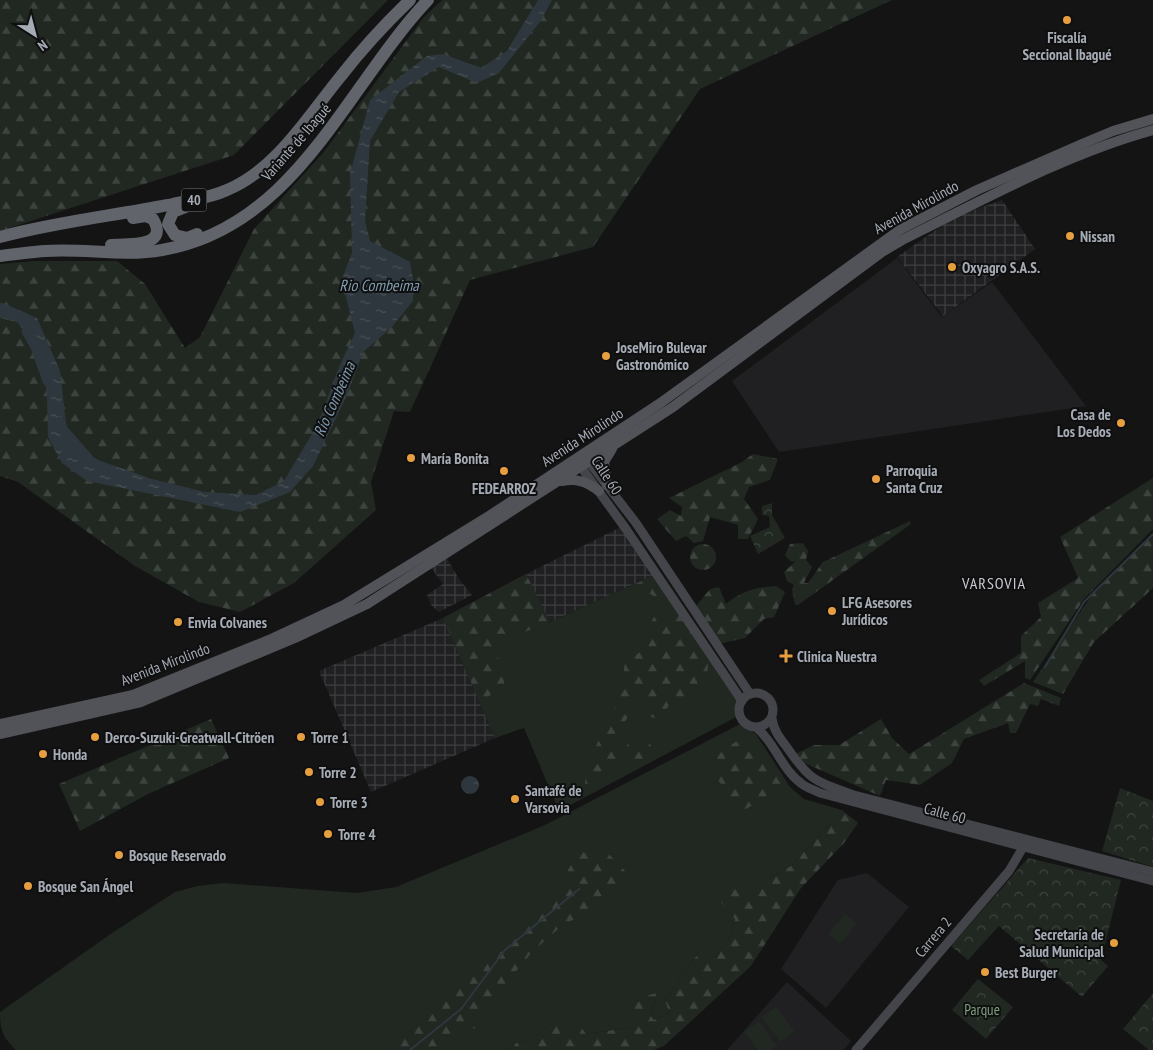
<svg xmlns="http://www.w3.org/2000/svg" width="1153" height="1050" viewBox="0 0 1153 1050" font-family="'PT Sans Narrow',sans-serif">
<defs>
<pattern id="industrial-grid" width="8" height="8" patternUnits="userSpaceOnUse" patternTransform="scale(1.25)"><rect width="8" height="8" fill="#202022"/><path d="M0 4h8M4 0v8" fill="none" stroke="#3d3e40"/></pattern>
<pattern id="forest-firs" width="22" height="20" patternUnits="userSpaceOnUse" patternTransform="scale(1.25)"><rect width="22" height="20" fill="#202821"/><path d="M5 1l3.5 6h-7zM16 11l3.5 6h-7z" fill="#3d443f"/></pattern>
<pattern id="park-crowns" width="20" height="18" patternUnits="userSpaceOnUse" patternTransform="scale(1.25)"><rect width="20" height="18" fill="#202821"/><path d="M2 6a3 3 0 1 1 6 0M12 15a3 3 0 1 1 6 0" fill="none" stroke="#3d443f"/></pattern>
<pattern id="water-ripples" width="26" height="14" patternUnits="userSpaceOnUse" patternTransform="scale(1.25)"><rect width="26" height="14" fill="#2e373d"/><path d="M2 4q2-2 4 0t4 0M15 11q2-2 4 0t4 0" fill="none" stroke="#495157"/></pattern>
</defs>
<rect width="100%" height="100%" fill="#141415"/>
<g fill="#202022">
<path d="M897 258 942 317 992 282 1086 406 779 452 732 381Z"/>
<path d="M867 873 909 907 826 1008 781 969 838 880Z"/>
<path d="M787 982 851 1041 844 1050H727Z"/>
</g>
<g fill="url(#industrial-grid)">
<path d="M1002 200 1035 249 943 316 897 257 954 217Z"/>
<path d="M621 527 654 575 548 623 526 574Z"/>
<path d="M445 555 459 579 472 595 439 612 431 605 427 595 443 584 429 565Z"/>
<path d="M443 618 495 738 371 792 319 671Z"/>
</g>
<g fill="#202821">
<path d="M526 574 548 623 654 575 739 701 738 716 559 811 524 728 495 738 443 618Z"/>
<path d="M740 724 756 734 790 787 804 799 842 810 791 866 721 901 735 919 730 936 716 957 702 948 665 1000 669 1013 654 1020 650 1015 658 993 634 1027 586 1034 550 1024 531 1041 516 1043 511 1050H16C3 1037 0 1031 0 1012L112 933 175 892 197 886 224 883 357 893 396 887 545 825Z"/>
<path d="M845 914 857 923 840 944 828 934Z"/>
<path d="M776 1007 794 1031 780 1042 762 1017Z"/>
<path d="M759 1021 777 1046 771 1050H758L744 1032Z"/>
</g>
<g fill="url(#forest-firs)">
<path d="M0 0H388L234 155 0 231Z"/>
<path d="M442 0H892L700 89 593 247 470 280 410 412 394 411 371 482 376 510 294 583 240 612 199 602 135 566 18 482 0 476V264L34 261H117L145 284 185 348 200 337 254 229 323 153 424 17Z"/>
<path d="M753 454 778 459 770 480 749 487 744 499 758 519 748 539H738V525L710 517 703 541 694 543 686 536 676 541 657 519 670 510 681 516 682 507 669 498 742 462Z"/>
<path d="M1153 478V529L1084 599 1030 680 1025 678V661L984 686 979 680 1021 653V636L1041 617 1038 603 1078 578 1060 537Z"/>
<path d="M910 521 911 524 798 605H795L792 589 794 585 787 581 784 572 795 562 790 561 785 555 790 544 803 543 808 551 806 560 812 567 804 583H808L823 562Z"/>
<path d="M1153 534V588L1094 642 1063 694 1033 682 1091 596Z"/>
<circle cx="703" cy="557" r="13"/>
<path d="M526 574 550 622C529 628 513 640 492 647L504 669V685L480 703 443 618Z"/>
<path d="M654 575 667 595 657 598 647 592 636 596 633 585Z"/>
<path d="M776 586 785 592 774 617 764 619 745 638 719 644 696 606 710 589 719 587 726 604C742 591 756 587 776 586Z"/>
<path d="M676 608 709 656 707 675C696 682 690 694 679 701L672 690 664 687 662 694 671 700 664 715 654 718 642 713 646 698H640L624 723 616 739 617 755 606 786 586 793C578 767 615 716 622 689 625 681 623 671 625 662L640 652 649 656 648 628 655 615Z"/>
<path d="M1024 683 1061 698 1059 706 1041 699 1038 706 1030 704 1016 733H1010L1008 723 964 739 952 763 920 785 886 780 880 796 802 762 795 754 814 745H839L881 719 892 738 909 754Z"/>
<path d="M211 719 229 758 148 794 80 831 59 784Z"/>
<path d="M745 735 752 738 782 786 740 813 707 763Z"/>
<circle cx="639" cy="751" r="13"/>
<path d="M842 810 858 823 844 843 801 888 751 966 664 1046 653 1050H511L516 1043 531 1041 550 1024 580 1026 586 1034 634 1027 629 999 658 993 650 1015 654 1020 669 1013 665 1000 702 948 716 957 730 936 735 919 720 901 740 884 751 886 791 866Z"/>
<path d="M605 850 625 871 604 908 565 923 533 951 502 988 478 1029 459 1026 443 1050H387L402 1041 447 993 554 894 578 853Z"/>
</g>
<g fill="url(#park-crowns)">
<path d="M772 503V515L785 538 758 554 750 536 770 527 769 516 762 515V506Z"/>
<path d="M1120 788 1153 801V867L1102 851Z"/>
<path d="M1028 858 1121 880 1101 960 1108 966 1082 997 999 926 968 960 951 946Z"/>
<path d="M978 979 1013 1007 986 1039 952 1010Z"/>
<path d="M1153 993V1050H1149L1123 1029Z"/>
</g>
<g fill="url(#water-ripples)">
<path d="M538 0H552L540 22 499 73 477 83 439 67 399 92 370 141 365 221 370 241 410 262 414 285 413 301 391 328 363 352 347 395 313 466 290 492 240 512 87 481 62 463 48 437 47 396 41 352 17 322 0 318V303H3L37 318 60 371 68 441 98 460 152 479 205 492 256 495 284 481 318 424 339 367 355 333 346 297 340 284 352 253 350 174 370 100 427 56 443 54 481 68 507 51Z"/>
<circle cx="470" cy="785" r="9"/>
</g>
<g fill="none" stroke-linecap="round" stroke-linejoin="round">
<g stroke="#2e373d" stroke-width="2">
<path d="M1045 667 1084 602 1153 534"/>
<path d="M410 1050 461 1009 505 950 579 889"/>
</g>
<g stroke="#2e373d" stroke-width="11">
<path d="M27 331 36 347 48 381"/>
<path d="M60 422 62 429 88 459"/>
</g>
<g stroke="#43454a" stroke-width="9">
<path d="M582 459 589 462 636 523 750 694"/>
<path d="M580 460 581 467 626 529 742 701"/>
<circle cx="756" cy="710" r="17"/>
<path d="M772 718C773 729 779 737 786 746 810 781 814 781 854 795L1153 872"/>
<path d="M757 728C775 743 782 770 802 784 807 788 814 790 820 793L1153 881"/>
<path d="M856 1050 1009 871 1025 844"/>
</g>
<g stroke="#515359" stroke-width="10">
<path d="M562 481C577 478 587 482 599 491"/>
<path d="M607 485 604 462 612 449"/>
<path d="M0 724 133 695 269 640 344 605 489 516 659 404 901 229 977 190 1082 144 1113 131 1153 119"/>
<path d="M0 734 141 702 295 638 367 604 673 407 882 252 904 239C985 199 1066 154 1153 130"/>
</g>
<g stroke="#61646b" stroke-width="12">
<path d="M188 206 173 212 168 224 175 235 187 238 197 234"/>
<path d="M0 237C55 222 112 216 168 205 187 200 208 199 227 190 277 169 308 116 341 76 362 49 385 24 410 0"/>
<path d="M111 245C127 244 170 248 153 219L145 216 133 218"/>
<path d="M0 256C15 254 30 252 45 251 84 248 123 257 162 250 296 227 345 88 428 0"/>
</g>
</g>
<g fill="#e69f3b" stroke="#0f0f10" stroke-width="2">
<circle cx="1067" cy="20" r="5"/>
<circle cx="1070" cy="236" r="5"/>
<circle cx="952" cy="267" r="5"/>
<circle cx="606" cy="356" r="5"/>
<circle cx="1121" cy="423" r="5"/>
<circle cx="411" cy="458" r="5"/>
<circle cx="504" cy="471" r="5"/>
<circle cx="876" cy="479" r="5"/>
<circle cx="832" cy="611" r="5"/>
<circle cx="178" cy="622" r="5"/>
<path d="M783.5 648.5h5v5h5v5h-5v5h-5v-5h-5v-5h5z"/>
<circle cx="95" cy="737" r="5"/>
<circle cx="301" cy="737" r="5"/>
<circle cx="43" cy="754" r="5"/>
<circle cx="309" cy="772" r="5"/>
<circle cx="515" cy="799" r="5"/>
<circle cx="320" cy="802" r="5"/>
<circle cx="328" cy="834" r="5"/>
<circle cx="119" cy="855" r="5"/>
<circle cx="28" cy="886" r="5"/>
<circle cx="1114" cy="943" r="5"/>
<circle cx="985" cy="972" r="5"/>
</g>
<g text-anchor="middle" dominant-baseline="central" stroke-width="4" stroke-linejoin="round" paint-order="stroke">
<rect fill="#0f0f10" stroke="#797d84" stroke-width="1" x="181.5" y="188.5" width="25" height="23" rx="4"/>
<g font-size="14" font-weight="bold" fill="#a6acb5">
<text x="194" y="200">40</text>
</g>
<g font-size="15" font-weight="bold" fill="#a6acb5" stroke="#0f0f10" text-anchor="start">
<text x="1067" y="37" text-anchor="middle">Fiscalía<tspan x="1067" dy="17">Seccional Ibagué</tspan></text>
<text x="1080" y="236">Nissan</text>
<text x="962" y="267">Oxyagro S.A.S.</text>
<text x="616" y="347">JoseMiro Bulevar<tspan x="616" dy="17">Gastronómico</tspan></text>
<text x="1111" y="414" text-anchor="end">Casa de<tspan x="1111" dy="17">Los Dedos</tspan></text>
<text x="421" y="458">María Bonita</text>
<text x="886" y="470">Parroquia<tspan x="886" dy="17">Santa Cruz</tspan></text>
<text x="504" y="488" text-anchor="middle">FEDEARROZ</text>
<text x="842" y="602">LFG Asesores<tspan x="842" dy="17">Jurídicos</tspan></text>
<text x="188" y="622">Envia Colvanes</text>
<text x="797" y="656">Clinica Nuestra</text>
<text x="105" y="737">Derco-Suzuki-Greatwall-Citröen</text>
<text x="311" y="737">Torre 1</text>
<text x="53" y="754">Honda</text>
<text x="319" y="772">Torre 2</text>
<text x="525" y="790">Santafé de<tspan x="525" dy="17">Varsovia</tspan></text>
<text x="330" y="802">Torre 3</text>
<text x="338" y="834">Torre 4</text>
<text x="129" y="855">Bosque Reservado</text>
<text x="38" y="886">Bosque San Ángel</text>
<text x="1104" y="934" text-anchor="end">Secretaría de<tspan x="1104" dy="17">Salud Municipal</tspan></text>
<text x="995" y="972">Best Burger</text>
</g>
<g font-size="15" fill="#a6acb5" stroke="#0f0f10">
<text transform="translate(296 142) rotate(-49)">Variante de Ibagué</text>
<text transform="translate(916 207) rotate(-29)">Avenida Mirolindo</text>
<text transform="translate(582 437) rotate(-33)">Avenida Mirolindo</text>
<text transform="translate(607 475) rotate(57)">Calle 60</text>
<text transform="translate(165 664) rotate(-21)">Avenida Mirolindo</text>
<text transform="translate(945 813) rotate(15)">Calle 60</text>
<text transform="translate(933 937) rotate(-50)">Carrera 2</text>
</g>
<g font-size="15" fill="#7f9f7e" stroke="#0f0f10">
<text x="982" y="1009">Parque</text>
</g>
<g font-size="16" font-style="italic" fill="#7f9cae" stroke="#0f0f10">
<text x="379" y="285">Rio Combeima</text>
<text transform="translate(334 399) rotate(-66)">Río Combeima</text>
</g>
<g font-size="16" letter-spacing="1" fill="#c7cad1" stroke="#0f0f10">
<text x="994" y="583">VARSOVIA</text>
</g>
</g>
<g transform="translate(35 35) rotate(144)" stroke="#0f0f10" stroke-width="4" paint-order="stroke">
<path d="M0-4L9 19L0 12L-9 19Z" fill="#a6acb5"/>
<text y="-8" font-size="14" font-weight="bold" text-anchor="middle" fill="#a6acb5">N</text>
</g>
</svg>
